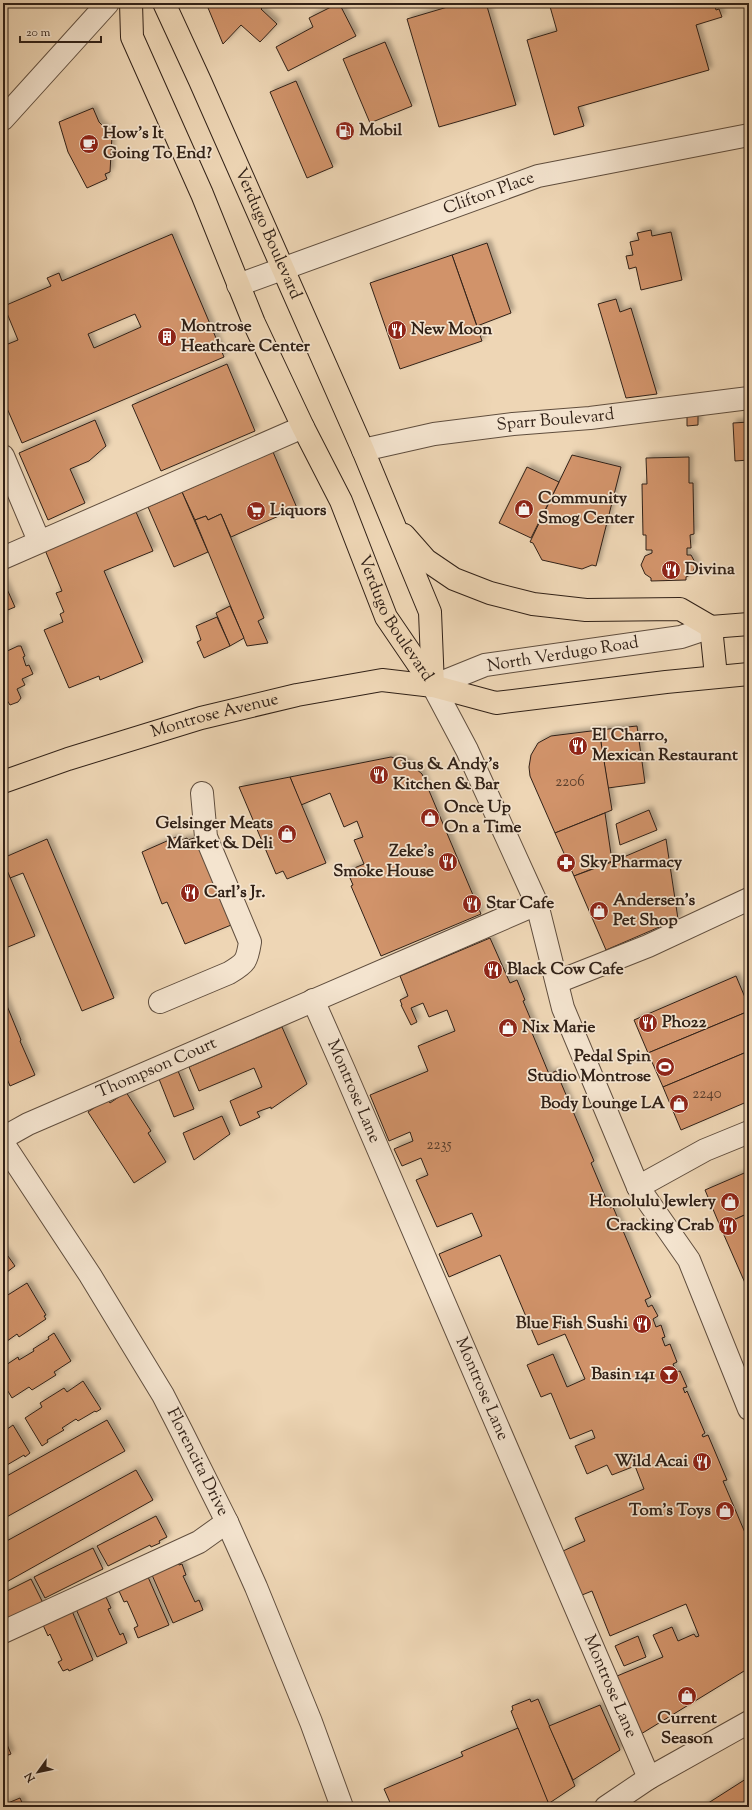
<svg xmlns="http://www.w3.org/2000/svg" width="752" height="1810" viewBox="0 0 752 1810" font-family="'Sorts Mill Goudy',serif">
<defs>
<filter id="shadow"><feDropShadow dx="3.5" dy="-3.5" stdDeviation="2" flood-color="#0004"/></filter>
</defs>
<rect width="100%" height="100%" fill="#eed6b5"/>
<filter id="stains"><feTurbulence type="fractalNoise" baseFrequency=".005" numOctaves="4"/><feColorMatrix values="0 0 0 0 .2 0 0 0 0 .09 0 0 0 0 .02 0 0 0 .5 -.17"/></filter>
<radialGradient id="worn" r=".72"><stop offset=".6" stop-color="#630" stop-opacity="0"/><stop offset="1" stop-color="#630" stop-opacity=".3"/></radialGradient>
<g fill="#d1936b" stroke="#312117" fill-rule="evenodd" filter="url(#shadow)">
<path d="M206 3H267L261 9 277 24 260 42 241 25 223 44Z"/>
<path d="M339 3 356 36 288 71 276 47 313 27 309 18Z"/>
<path d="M461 3H486L516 105 439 127 407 19Z"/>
<path d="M549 3H714L716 10 719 9 722 17 696 25 709 70 578 107 584 126 554 135 527 40 557 31Z"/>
<path d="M385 42 412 106 370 123 343 59Z"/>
<path d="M296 81 333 167 307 178 270 92Z"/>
<path d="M93 108 99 122 112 135 110 172 105 174 107 179 87 188 68 152 59 122Z"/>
<path d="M651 230 652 236 671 232 682 280 641 290 636 267 629 269 626 256 633 255 630 242 639 240 637 233Z"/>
<path d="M172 234 224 357 22 443 3 399V346L18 340 4 306 51 286 47 278 59 273 62 281ZM135 314 141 327 94 348 88 334Z"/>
<path d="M487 243 511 313 477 326 452 255Z"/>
<path d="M452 255 482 341 400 369 370 283Z"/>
<path d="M616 299 620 312 631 308 657 394 626 398 598 304Z"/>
<path d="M227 364 255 431 161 471 132 405Z"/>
<path d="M698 415V425L687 426V416Z"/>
<path d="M95 420 106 446 89 461 70 469 85 503 48 520 19 453Z"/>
<path d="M749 422V460L735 461 733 423Z"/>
<path d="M273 452 297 508 231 537 221 514 208 520 206 516 195 520 182 492Z"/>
<path d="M572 455 621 467 596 566 592 565 582 569 542 560 533 543 530 542Z"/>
<path d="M689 457V483H693L694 534 690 535 691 548H687V555H691L696 564 692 574 686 577V580L651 581V578L645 574 641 565 645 556 652 553V550H646V535H643L642 484H647L646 458Z"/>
<path d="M527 467 559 482 531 538 499 523Z"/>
<path d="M182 492 208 552 174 567 148 507Z"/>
<path d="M136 512 153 551 104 571 143 662 100 680 99 676 69 688 44 630 63 622 60 614 64 612 56 593 62 591 45 550Z"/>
<path d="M221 514 264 618 258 621 268 643 247 646 195 520 206 516 208 520Z"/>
<path d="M3 580 15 607 3 612 5 617 3 618Z"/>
<path d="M230 606 244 638 230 646 216 613Z"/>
<path d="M217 617 230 646 204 658 197 642 201 640 196 626Z"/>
<path d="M18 646H21L25 656 23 657 26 666 29 665 33 674 22 679 25 685 17 689 21 698 18 702 10 705 3 694V653Z"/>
<path d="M637 726 645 783 608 788 599 730Z"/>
<path d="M599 730 612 810 555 833 530 776 529 767 531 755 538 743 551 736Z"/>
<path d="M391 757 408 762 422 774 481 914 381 956 351 886 353 885 347 871 364 864 354 840 363 837 357 821 344 827 330 793 301 805 290 777Z"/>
<path d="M290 777 326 863 287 879 283 871 276 874 239 787Z"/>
<path d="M649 810 657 830 620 845 616 824Z"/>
<path d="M605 813 612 861 574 876 555 833Z"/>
<path d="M176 837 179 844 181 843 179 841 187 838 188 840 194 838 196 841 198 840 236 923 185 944 167 902 162 904 142 852Z"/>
<path d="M47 839 114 998 82 1011 23 873 10 878 3 861V858Z"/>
<path d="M666 839 678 919 606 950 574 876 612 862Z"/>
<path d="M3 861 35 936 3 949Z"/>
<path d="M490 938 510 983 517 980 525 1000 523 1001 534 1027 530 1028 549 1074 556 1071 594 1161 591 1163 610 1208 613 1207 651 1297 645 1300 648 1307 652 1305 658 1316 653 1319 656 1327 661 1325 665 1337 662 1338 665 1346 670 1344 677 1362 673 1364 676 1372 680 1371 687 1387 683 1388 685 1393 687 1391 705 1433 702 1435 703 1437 708 1435 727 1480 723 1481 749 1542V1668L641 1734 617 1676 663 1657 653 1635 672 1627 678 1641 694 1634 696 1637 699 1636 686 1604 610 1636 592 1591 582 1595 563 1551 585 1541 575 1518 644 1489 635 1466 612 1475 607 1465 587 1474 575 1446 595 1438 592 1430 570 1439 551 1393 541 1397 527 1365 553 1354 567 1387 585 1379 565 1334 538 1345 500 1255 449 1277 439 1254 482 1236 472 1213 437 1227 416 1180 428 1175 421 1158 402 1166 394 1149 413 1141 410 1132 389 1141 370 1095 428 1071 418 1046 455 1031 447 1010 429 1017 423 1003 411 1008 417 1022 411 1025 401 1005H402L400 1000 408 996 400 976Z"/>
<path d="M736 976 749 1007V1011L648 1053 634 1020Z"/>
<path d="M3 996 21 1040 20 1041 35 1075 10 1086 3 1069Z"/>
<path d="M749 1011V1051L663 1087 648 1053Z"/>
<path d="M282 1027 307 1084 271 1109V1107L257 1112 260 1117 240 1126 230 1101 262 1087 254 1068 199 1091 189 1067Z"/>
<path d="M749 1051V1101L681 1130 663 1087Z"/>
<path d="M178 1071 194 1109 174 1117 159 1079Z"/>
<path d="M126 1092 151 1131 148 1133 166 1162 134 1183 88 1112 107 1099 110 1103Z"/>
<path d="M222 1116 230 1134 194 1160 183 1133Z"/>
<path d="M749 1171V1213L720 1226 705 1190Z"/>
<path d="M749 1213V1292L720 1226Z"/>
<path d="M3 1249 15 1266 3 1275Z"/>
<path d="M27 1283 46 1315 44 1316 46 1319 19 1337 17 1334 3 1344V1298Z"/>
<path d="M54 1333 71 1361 54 1372 56 1375 32 1390 29 1387 12 1398 3 1383V1367L18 1357 19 1360 34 1351 33 1349 49 1339 48 1337Z"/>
<path d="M83 1381 101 1409 96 1412 95 1411 78 1421 76 1419 62 1428 64 1430 47 1440 48 1442 42 1446 25 1418 42 1407 40 1403 64 1388 67 1392Z"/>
<path d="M107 1420 125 1451 3 1519V1478Z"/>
<path d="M13 1425 30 1453 25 1457 24 1455 7 1465 6 1463 3 1465V1432Z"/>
<path d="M136 1470 153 1500 3 1584V1543Z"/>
<path d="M156 1516 167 1537 159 1541 160 1543 151 1547 150 1545 108 1566 97 1546Z"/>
<path d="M93 1548 103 1569 45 1598 34 1577Z"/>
<path d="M178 1564 179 1565 182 1564 186 1575 183 1576 195 1602 199 1600 203 1610 173 1623 152 1575Z"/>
<path d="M148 1577 169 1625 138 1638 134 1628 138 1626 127 1601 124 1602 119 1591Z"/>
<path d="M31 1579 44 1605 3 1625V1593Z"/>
<path d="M103 1597H106L111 1608 108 1609 120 1635 123 1633 127 1643 97 1657 76 1609Z"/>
<path d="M72 1611 93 1660 69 1671 68 1669 63 1671 58 1662 62 1660 50 1634 48 1636 43 1625Z"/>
<path d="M638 1636 646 1657 624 1666 615 1646Z"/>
<path d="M530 1699 531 1702 538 1699 575 1786 548 1804 511 1711 513 1710 512 1706Z"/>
<path d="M600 1705 620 1750 573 1780 549 1726Z"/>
<path d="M518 1728 548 1802 539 1807H392L384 1789 463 1756 461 1752Z"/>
<path d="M3 1735 11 1754 3 1757Z"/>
<path d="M749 1777V1807H702Z"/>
<path d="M20 1798 24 1807H3V1805Z"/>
</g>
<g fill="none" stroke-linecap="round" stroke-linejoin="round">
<defs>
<g id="minor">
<path d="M3 119 108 3"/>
<path id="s1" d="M238 285 538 176 749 135"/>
<path id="s2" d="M363 450 434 434 513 424 590 418 749 398"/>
<path d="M3 456 39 541"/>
<path d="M3 558 303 427"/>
<path d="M711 627 681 637 485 665 433 686 467 750 537 904 563 1008 638 1187 689 1260 749 1409"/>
<path d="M557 982 648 946 749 899"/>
<path id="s3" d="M313 1000 344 1070 649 1778"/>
<path d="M160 1002 229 973C246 963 247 961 250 942L206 837 202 793"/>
<path id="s4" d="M3 1138 28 1124 537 904"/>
<path id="s5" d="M3 1143 90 1275 163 1395 182 1432 227 1522 256 1587 311 1722 342 1807"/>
<path d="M638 1187 705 1150 749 1132"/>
<path d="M3 1632 199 1542 227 1522"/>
<path d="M606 1807 649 1778 749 1722"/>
</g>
<g id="major">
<path id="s6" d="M131 3 132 37 202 194 254 323 303 427 341 501 386 617 433 686"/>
<path id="s7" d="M164 3 200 81 363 450 430 612 433 686"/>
<path d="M404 535 426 560 454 579 490 593 533 604 586 610 680 609 711 627"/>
<path d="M711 627 716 676"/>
<path d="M711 627 749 624"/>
<path id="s8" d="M3 782 68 759 201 718 297 695 382 680 433 686 496 703 666 682 749 674"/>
</g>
</defs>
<use href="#minor" stroke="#604e3e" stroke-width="24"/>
<use href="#major" stroke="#312117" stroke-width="24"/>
<use href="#minor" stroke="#f4e4cf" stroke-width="22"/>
<use href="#major" stroke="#eed6b5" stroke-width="22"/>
</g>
<defs>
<symbol id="fuel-disc" viewBox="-11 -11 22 22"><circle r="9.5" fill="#8f2418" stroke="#f4e4cf"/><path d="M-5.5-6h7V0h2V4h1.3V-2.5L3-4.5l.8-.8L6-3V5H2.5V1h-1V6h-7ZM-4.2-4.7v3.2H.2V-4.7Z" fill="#fff"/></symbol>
<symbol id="cafe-disc" viewBox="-11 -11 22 22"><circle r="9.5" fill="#8f2418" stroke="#f4e4cf"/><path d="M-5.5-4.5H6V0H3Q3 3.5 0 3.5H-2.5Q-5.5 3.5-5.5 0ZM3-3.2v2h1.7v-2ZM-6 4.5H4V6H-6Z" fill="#fff"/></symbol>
<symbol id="restaurant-disc" viewBox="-11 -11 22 22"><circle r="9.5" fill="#8f2418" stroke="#f4e4cf"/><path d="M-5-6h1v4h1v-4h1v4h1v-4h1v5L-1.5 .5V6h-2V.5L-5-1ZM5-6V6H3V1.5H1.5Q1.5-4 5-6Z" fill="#fff"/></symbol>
<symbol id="building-disc" viewBox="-11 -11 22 22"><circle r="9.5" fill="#8f2418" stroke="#f4e4cf"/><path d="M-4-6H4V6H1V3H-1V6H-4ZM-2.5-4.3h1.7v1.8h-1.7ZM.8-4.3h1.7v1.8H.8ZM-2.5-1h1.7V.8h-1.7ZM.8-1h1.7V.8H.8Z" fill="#fff"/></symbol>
<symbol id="shop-disc" viewBox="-11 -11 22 22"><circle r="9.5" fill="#8f2418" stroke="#f4e4cf"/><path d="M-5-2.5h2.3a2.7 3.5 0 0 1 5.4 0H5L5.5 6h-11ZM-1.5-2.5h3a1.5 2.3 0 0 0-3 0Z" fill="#fff"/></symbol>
<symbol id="supermarket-disc" viewBox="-11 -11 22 22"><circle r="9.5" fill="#8f2418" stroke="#f4e4cf"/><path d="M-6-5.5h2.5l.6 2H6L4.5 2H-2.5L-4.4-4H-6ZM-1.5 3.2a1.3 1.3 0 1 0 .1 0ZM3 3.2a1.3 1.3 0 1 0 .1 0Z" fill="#fff"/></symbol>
<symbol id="pharmacy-disc" viewBox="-11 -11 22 22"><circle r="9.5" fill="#8f2418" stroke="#f4e4cf"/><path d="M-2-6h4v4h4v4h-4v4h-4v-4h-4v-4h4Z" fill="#fff"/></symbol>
<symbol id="stadium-disc" viewBox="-11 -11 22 22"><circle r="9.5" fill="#8f2418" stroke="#f4e4cf"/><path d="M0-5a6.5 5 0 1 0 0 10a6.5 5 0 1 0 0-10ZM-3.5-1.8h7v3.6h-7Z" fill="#fff"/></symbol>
<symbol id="bar-disc" viewBox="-11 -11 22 22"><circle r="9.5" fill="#8f2418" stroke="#f4e4cf"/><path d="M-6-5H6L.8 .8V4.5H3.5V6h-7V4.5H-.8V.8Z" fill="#fff"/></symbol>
</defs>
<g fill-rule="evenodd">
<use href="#fuel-disc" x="334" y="120" width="22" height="22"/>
<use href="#cafe-disc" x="78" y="133" width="22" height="22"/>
<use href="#restaurant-disc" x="386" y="319" width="22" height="22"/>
<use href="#building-disc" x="156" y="326" width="22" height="22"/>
<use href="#shop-disc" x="513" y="498" width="22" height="22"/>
<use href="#supermarket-disc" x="245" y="500" width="22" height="22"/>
<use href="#restaurant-disc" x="660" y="559" width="22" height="22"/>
<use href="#restaurant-disc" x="567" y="735" width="22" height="22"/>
<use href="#restaurant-disc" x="368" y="764" width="22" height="22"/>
<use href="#shop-disc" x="419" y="807" width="22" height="22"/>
<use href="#shop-disc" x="276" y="823" width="22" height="22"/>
<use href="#restaurant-disc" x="437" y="851" width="22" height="22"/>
<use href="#pharmacy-disc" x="555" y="852" width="22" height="22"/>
<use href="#restaurant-disc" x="179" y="882" width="22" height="22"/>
<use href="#restaurant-disc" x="461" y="893" width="22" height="22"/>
<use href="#shop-disc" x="588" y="900" width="22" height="22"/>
<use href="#restaurant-disc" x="482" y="959" width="22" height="22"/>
<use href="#restaurant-disc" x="637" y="1012" width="22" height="22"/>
<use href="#shop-disc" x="497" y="1017" width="22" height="22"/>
<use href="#stadium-disc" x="654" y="1056" width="22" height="22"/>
<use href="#shop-disc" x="668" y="1093" width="22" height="22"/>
<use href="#shop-disc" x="719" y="1191" width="22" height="22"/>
<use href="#restaurant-disc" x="717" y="1215" width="22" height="22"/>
<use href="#restaurant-disc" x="631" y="1313" width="22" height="22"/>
<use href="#bar-disc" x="658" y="1364" width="22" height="22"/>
<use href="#restaurant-disc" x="691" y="1451" width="22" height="22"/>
<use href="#shop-disc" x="714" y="1500" width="22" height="22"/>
<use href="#shop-disc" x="676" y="1685" width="22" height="22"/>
</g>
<g text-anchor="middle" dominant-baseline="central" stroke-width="3.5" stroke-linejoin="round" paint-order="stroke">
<g font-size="15" fill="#593e2c">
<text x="570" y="782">2206</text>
<text x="707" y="1094">2240</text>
<text x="439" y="1145">2235</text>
</g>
<g font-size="17" font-weight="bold" fill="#312117" stroke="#f4e4cf" text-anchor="start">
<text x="359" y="131">Mobil</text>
<text x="103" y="134">How's It<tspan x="103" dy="20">Going To End?</tspan></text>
<text x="181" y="327">Montrose<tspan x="181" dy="20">Heathcare Center</tspan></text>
<text x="411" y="330">New Moon</text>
<text x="538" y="499">Community<tspan x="538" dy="20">Smog Center</tspan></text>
<text x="270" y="511">Liquors</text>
<text x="685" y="570">Divina</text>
<text x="592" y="736">El Charro,<tspan x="592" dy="20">Mexican Restaurant</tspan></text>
<text x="393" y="765">Gus &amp; Andy's<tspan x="393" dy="20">Kitchen &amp; Bar</tspan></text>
<text x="444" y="808">Once Up<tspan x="444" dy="20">On a Time</tspan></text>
<text x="273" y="824" text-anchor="end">Gelsinger Meats<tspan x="273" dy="20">Market &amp; Deli</tspan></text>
<text x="434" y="852" text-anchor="end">Zeke's<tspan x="434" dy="20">Smoke House</tspan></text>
<text x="580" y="863">Sky Pharmacy</text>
<text x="204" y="893">Carl's Jr.</text>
<text x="613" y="901">Andersen's<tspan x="613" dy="20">Pet Shop</tspan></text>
<text x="486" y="904">Star Cafe</text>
<text x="507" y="970">Black Cow Cafe</text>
<text x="662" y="1023">Pho22</text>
<text x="522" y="1028">Nix Marie</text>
<text x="651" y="1057" text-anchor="end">Pedal Spin<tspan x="651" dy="20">Studio Montrose</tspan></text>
<text x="665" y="1104" text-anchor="end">Body Lounge LA</text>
<text x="716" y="1202" text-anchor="end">Honolulu Jewlery</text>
<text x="714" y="1226" text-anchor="end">Cracking Crab</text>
<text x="628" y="1324" text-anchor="end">Blue Fish Sushi</text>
<text x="655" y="1375" text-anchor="end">Basin 141</text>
<text x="688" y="1462" text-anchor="end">Wild Acai</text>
<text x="711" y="1511" text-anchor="end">Tom's Toys</text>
<text x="687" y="1719" text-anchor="middle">Current<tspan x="687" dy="20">Season</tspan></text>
</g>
<g font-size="17" fill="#312117" stroke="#f4e4cf">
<text stroke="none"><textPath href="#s1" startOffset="267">Clifton Place</textPath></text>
<text stroke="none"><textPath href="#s7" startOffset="253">Verdugo Boulevard</textPath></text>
<text stroke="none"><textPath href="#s2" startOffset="195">Sparr Boulevard</textPath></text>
<text stroke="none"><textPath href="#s6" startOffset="673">Verdugo Boulevard</textPath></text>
<text transform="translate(563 655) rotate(-9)">North Verdugo Road</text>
<text stroke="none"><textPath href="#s8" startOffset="222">Montrose Avenue</textPath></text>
<text stroke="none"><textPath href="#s4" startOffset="169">Thompson Court</textPath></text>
<text stroke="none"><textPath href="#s3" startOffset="100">Montrose Lane</textPath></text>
<text stroke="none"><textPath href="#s3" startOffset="424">Montrose Lane</textPath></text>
<text stroke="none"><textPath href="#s5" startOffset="374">Florencita Drive</textPath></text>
<text stroke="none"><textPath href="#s3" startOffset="748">Montrose Lane</textPath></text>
</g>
</g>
<rect width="752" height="1810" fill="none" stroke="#eed6b5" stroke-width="16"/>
<rect x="4" y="4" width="744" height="1802" fill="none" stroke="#312117" stroke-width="2"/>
<rect x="8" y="8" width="736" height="1794" fill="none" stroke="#312117"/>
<g transform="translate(38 1772) rotate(237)" stroke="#f4e4cf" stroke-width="3" paint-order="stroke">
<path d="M0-3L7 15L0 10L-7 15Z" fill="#312117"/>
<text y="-6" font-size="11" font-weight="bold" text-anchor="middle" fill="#312117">N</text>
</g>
<path d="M20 36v6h81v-6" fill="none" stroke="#312117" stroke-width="2"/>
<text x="26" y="36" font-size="12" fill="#312117" stroke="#f4e4cf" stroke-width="3" paint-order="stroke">20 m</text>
<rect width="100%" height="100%" filter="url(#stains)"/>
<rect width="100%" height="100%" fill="url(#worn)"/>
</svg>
